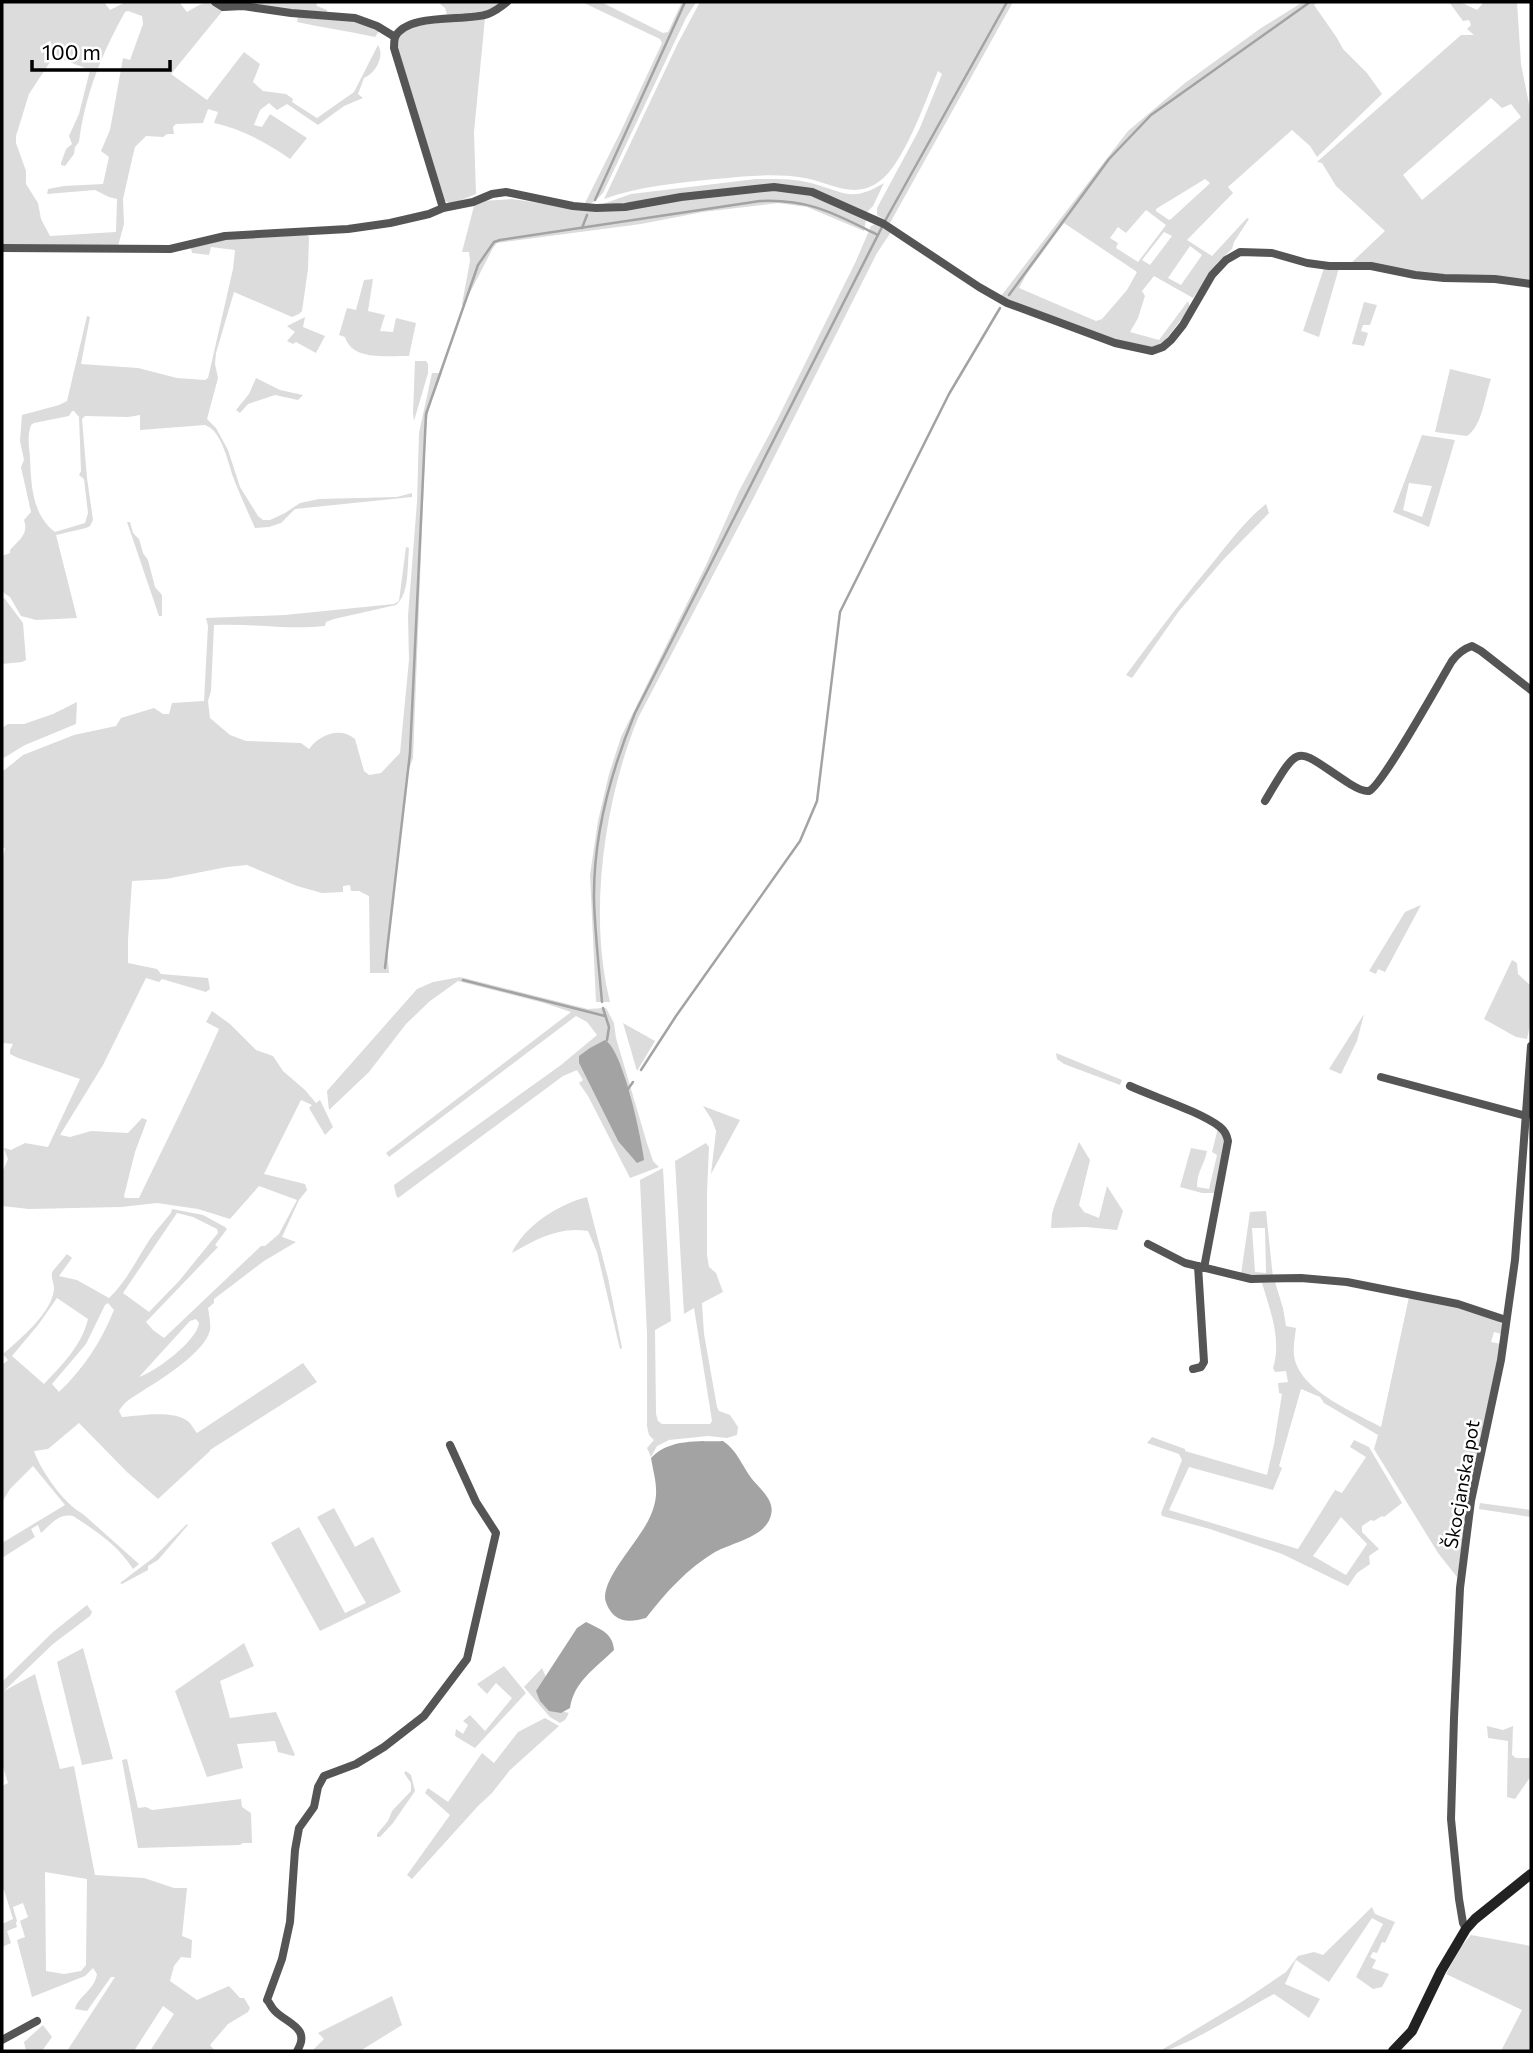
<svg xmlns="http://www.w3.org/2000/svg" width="1533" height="2053" viewBox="0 0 1533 2053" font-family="Commissioner,sans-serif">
<rect width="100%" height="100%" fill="#fff"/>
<g fill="#dcdcdc" fill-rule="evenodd">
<path d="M2 2H104L110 10 126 2H179L187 12C205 2 204 0 224 9L171 74 207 100 244 52 260 64 253 82 263 91 286 94 293 99 292 102 317 118 354 92 378 45C385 56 376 73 364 78L358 94 363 98 344 106 318 125 287 104 277 110 269 103 260 110 254 125 262 127 270 114 307 138 290 159C267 143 242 129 214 123L218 112 208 109 203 123 176 124 173 127 174 134H167L163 137 146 136 135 147 133 155 123 199 124 224 118 246H2ZM128 11 142 16 143 24 130 60 123 58 110 130 101 151 109 157 103 184 64 186 48 189 47 194 95 190 109 197 117 199 116 232 50 236 41 219 38 203 26 184V171L16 143V136L29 94 54 56 90 70 79 114 69 136 72 144 66 149 61 163V165L65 166 74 154 75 147 79 142C85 95 102 53 125 12Z"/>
<path d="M218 2H316L317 6 327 10V14L225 5Z"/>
<path d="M442 2H503C485 15 468 12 447 15L445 8 440 4Z"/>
<path d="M582 2H601L663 33 668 32 682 2H696L686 18 603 193C597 199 592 205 584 205L620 133 662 43 660 39Z"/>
<path d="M700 2H1013L890 223 877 215V208L919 130 942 74 938 71C926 99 903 168 877 183 852 199 831 183 805 178 775 173 746 176 715 179 677 183 640 186 604 199L678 43Z"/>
<path d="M1303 2H1318L1314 5 1337 38 1343 49 1367 73 1382 94 1317 157 1310 146 1292 130 1228 187 1233 193 1187 240 1212 256 1247 218 1249 219 1234 242 1232 249 1218 262 1193 298 1154 276 1142 291 1145 296 1138 318 1130 332 1159 340 1188 301 1190 308 1163 343 1154 347H1145L1130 345 1088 330 1001 296 1128 131 1185 83 1261 28ZM1205 179 1210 183 1207 186 1171 219 1169 220 1156 211V209ZM1146 210 1166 225 1138 262 1116 248 1118 243 1110 238 1118 227 1126 233ZM1064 223 1137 272 1127 290 1102 319 1096 321 1019 288 1026 275ZM1164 232 1172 236 1150 265 1142 260ZM1190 246 1202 255 1181 285 1168 278Z"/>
<path d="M1449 2H1460L1477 10 1484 2H1517L1521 64 1531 114V281L1451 277 1350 264 1385 231 1336 186 1322 163 1317 162 1461 35H1474L1467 29 1471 25 1469 20 1463 21ZM1491 98 1502 108 1511 104 1521 117 1422 200 1403 175Z"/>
<path d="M298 16 361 22 379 31 375 37C349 31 323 28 297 22Z"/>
<path d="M485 18 474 132 476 194 452 204 445 201 396 46C398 40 399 35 405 31 419 21 466 20 485 18Z"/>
<path d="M756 179C774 179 793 178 811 183 844 192 851 203 884 183L873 206 866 213 776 184 597 206 631 194Z"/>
<path d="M774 190 810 194 861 216 866 220 864 231 807 207 778 203 703 212 641 224 497 243 493 248 463 306 462 304 470 261 469 252H462L474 206 481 201 512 199 585 210Z"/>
<path d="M877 223 891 232 877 253 753 499 638 718C604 802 588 914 610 1002H596L590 875 598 821 609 774 621 737 706 565 739 491 777 420 856 261 871 226Z"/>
<path d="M307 235 309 237 308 269 302 311 299 314 292 317 234 292 216 353 215 364 218 378 207 419 216 428 228 450 240 487 258 516 263 520H270L285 513 300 503 319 499 397 497 412 493V497L295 509 281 523 269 527 255 528C248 512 241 497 235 482 228 465 223 431 205 425L140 430V415L128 417 85 416 82 419 87 478 93 520 90 526 86 528 56 535 77 618 36 620 21 616 10 597 4 593 2 589V556L10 553V550C19 540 29 534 24 520L31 512 21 467 24 460 20 441 22 415 59 405 67 401 87 316 90 317 81 364 138 368 177 378 205 380 208 378 233 269 235 250 211 247 209 255 192 253 191 248 228 239ZM72 411H74L79 417 81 471 79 475 84 479 88 513 85 523 55 532C32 515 31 484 30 457 29 445 27 437 31 425L34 423 69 416Z"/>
<path d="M1324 268H1339L1319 337 1303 331Z"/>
<path d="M373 279 368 311 385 315 380 331 393 332 396 318 416 323 409 356C388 355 353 362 345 337L339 335 347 308 356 310 364 280Z"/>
<path d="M1364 302 1377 305 1370 325H1363L1361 331 1368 333 1364 346 1352 344Z"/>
<path d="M305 317 303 327 325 336 316 353 296 342 293 344 287 341 295 332 287 326Z"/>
<path d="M415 361H426L428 364V373L414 421 413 413Z"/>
<path d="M1450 369 1491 379C1485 395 1482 427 1467 436L1435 432Z"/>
<path d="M432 373H442L429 408 426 427 413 758 408 772 387 946 389 973H370L369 896 359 891H351L350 885 343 886V892L322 893 297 886 247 865 227 867 166 879 132 881 128 940V963L157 969 161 974 208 978 210 989 206 992 162 979 159 982 146 978 103 1065 60 1135 70 1137 91 1131 128 1133 142 1118 147 1120 135 1152 124 1196 125 1198H139C166 1142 194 1086 219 1029L206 1022 212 1011 230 1024 256 1050 273 1056 283 1071 305 1090 316 1103 320 1100 333 1127 325 1135 309 1108 312 1105 301 1100 264 1174 305 1184 307 1190 299 1200 282 1237 296 1242 264 1261 214 1299V1303L208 1308C209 1315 211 1323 210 1330 205 1352 163 1378 144 1390 135 1396 124 1401 119 1411L122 1417C139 1416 171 1410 186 1420 191 1423 193 1428 197 1433L303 1363 317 1382 210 1450V1451L158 1499 127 1472 79 1423 48 1449 34 1451C41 1471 64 1504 83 1514L139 1564 133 1569C118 1545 96 1531 73 1516 59 1513 51 1524 41 1533L38 1525 31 1529 35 1537 2 1558V1543L65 1505 33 1466 10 1489 2 1502V1365L8 1360 3 1354C20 1339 52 1313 54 1289 54 1283 51 1279 52 1272L67 1254 72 1258 59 1276 77 1280 109 1298C127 1281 136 1260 150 1239 156 1230 164 1222 171 1213L172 1209 203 1215 225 1227 227 1229 215 1245 218 1247 146 1322 153 1330 164 1338 261 1246H265L279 1234 297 1200 259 1186 230 1219 198 1209 157 1203 121 1207 29 1209 2 1206V1173L8 1159 4 1149 5 1148 11 1150 25 1143 48 1147 80 1079 18 1058 10 1054V1050L13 1044 4 1043 2 1045V861L5 848 2 847V772L23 755 74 735 116 726 121 718 154 708 163 714H169L172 703 204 701 208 626 206 618 285 615 394 604 399 601 406 547 409 548C407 565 410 594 396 605L334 619 326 622 325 626C288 630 251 623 214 625L211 691 208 701 210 718 230 735 246 741 301 743 309 749C319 735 340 726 355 739L364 771 369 775 381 773 400 753 409 660 408 616 417 502 419 433ZM177 1213 193 1217 217 1229 218 1233 179 1281 149 1312 123 1293ZM57 1298 88 1319C82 1345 62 1365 44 1384L12 1356 38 1325ZM108 1303 114 1310C101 1342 84 1368 59 1392L52 1384 86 1344 105 1305ZM196 1319 199 1323C197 1341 155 1372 139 1377L190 1321Z"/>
<path d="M256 378 280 390 303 395 298 400 275 395 248 404 240 413 236 410 249 394Z"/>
<path d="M1422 435 1455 440 1429 527 1393 512ZM1409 483 1432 486 1422 517 1403 510Z"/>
<path d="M1266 504 1269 513 1223 560 1179 611 1132 678 1126 675C1155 636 1184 597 1215 560 1231 540 1246 520 1266 504Z"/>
<path d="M127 522H130L133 533 139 539 143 553 148 560 155 587 162 595V616H159Z"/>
<path d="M2 597 5 599 23 623 26 660 22 662 2 664Z"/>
<path d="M77 702 76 724 25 745 2 759V728L8 724H24L53 714Z"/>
<path d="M1421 905 1385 972 1378 969 1376 974 1369 971 1405 912Z"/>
<path d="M1512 960 1517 963 1518 974 1531 986V1020L1527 1039 1516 1037 1484 1019Z"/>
<path d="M460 977 588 1009 606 1008 614 1023 616 1038 646 1140 653 1161 659 1167 630 1178 588 1096 579 1083 583 1080 577 1070 563 1076 398 1198 396 1195 394 1185 561 1065 597 1035 587 1022 576 1016 389 1157 386 1153 571 1012 544 1003 458 981 430 1001 406 1024 369 1072 329 1110 327 1091 417 989 433 982ZM616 1056 628 1089 618 1141 579 1063Z"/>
<path d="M1364 1014 1357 1041 1341 1074 1329 1069Z"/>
<path d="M623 1023 655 1041 637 1071Z"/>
<path d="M1056 1053 1122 1080 1120 1085 1064 1064 1057 1059Z"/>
<path d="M703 1106 740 1120 711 1174 716 1131 712 1120Z"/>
<path d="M1218 1128 1226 1141 1215 1193H1202L1180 1187 1191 1148 1207 1151C1204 1166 1197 1171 1197 1187L1209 1189 1217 1155 1212 1152Z"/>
<path d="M1079 1142 1090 1160 1079 1205 1084 1212 1099 1218 1107 1186 1123 1211 1117 1230 1086 1227 1051 1228 1052 1214 1055 1204Z"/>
<path d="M706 1143 709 1147 707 1192V1255L709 1267 716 1273 723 1292 702 1303 704 1334 717 1407 719 1411 730 1415 738 1427 737 1435 727 1438 708 1436 669 1440 657 1446 651 1457 647 1448 654 1440 649 1435 647 1426V1334L640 1180 663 1168 671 1321 655 1330 656 1414 658 1421 662 1424H710L712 1421 694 1308 684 1314 675 1161Z"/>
<path d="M587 1197 608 1278 622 1348 620 1349 597 1252 588 1231C560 1226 536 1239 512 1253 524 1226 559 1204 587 1197Z"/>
<path d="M1266 1211 1273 1278 1241 1274 1250 1212ZM1252 1228H1265L1266 1273 1255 1272Z"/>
<path d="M1275 1282 1283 1308 1286 1326 1296 1328C1295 1337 1293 1347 1294 1355 1298 1390 1354 1412 1381 1427L1409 1297C1435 1302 1481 1308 1502 1324V1334L1494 1332 1491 1342 1501 1344 1470 1487 1457 1577 1438 1553 1374 1449 1378 1435 1324 1403 1320 1397 1301 1389 1279 1466 1282 1468 1273 1490 1189 1467 1169 1510 1298 1549 1335 1490 1342 1493 1366 1457 1350 1447 1354 1440 1369 1447 1402 1503 1384 1517 1382 1516 1374 1521 1371 1520 1362 1526V1532L1379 1549 1369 1556 1370 1564 1357 1573 1348 1586 1282 1554 1210 1529 1162 1516 1161 1513 1182 1460 1179 1454 1147 1443 1152 1437 1185 1449V1451L1267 1475 1274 1444 1282 1394 1279 1393 1278 1383 1288 1382 1286 1371 1275 1372 1273 1368C1282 1340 1270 1310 1262 1283ZM1341 1517 1367 1544 1346 1575 1313 1556Z"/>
<path d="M1480 1503 1531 1510V1517L1479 1509Z"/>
<path d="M334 1508 355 1547 373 1537 401 1592 320 1631 271 1543 299 1527 345 1613 366 1603 317 1517Z"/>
<path d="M187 1524 188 1525 158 1560 148 1566V1570L122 1584 120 1583 153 1558Z"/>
<path d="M87 1605 92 1612 90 1616 53 1644 4 1691 35 1674 60 1769 74 1766 95 1875 144 1878 174 1888H187L182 1936 192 1940 191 1958 181 1957 174 1966 170 1981 197 2000 229 1986 240 1998H244L250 2008 248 2012 228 2024 210 2045 215 2051H150L174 2014 163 2006 134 2051H67L115 1977H111L87 2011 75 2009C79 1995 94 1991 97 1974L93 1968 85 1976 32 1997 17 1940 25 1937 20 1921 28 1917 23 1903 13 1907 17 1921 16 1923 17 1927 7 1931 11 1943 2 1947V1924L13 1919 4 1890H2V1786L8 1783 2 1764V1682L53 1632ZM45 1872 87 1879 86 1965 81 1971 64 1974 46 1971Z"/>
<path d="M244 1643 254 1666 220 1681 230 1718 276 1712 295 1755 293 1756 278 1752 275 1741 237 1744 243 1768 207 1777 175 1691Z"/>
<path d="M83 1648 113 1759 82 1765 57 1662Z"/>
<path d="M504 1666 526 1693 475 1748 455 1736 456 1729 463 1734 468 1725 463 1721 470 1715 485 1731 512 1698 496 1683 487 1694 477 1684Z"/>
<path d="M542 1668 561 1711 569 1713 565 1720 560 1723 550 1717 524 1687Z"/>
<path d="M545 1718 559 1726 510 1770 492 1793 478 1806 412 1879 407 1875 450 1815 425 1793 428 1788 448 1802 482 1753 494 1763 518 1732Z"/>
<path d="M1487 1726 1503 1730 1513 1726 1512 1755 1516 1758H1531V1776L1515 1799 1507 1797 1508 1741 1488 1738Z"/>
<path d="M127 1759 138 1808 146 1807 152 1810 241 1799 242 1807 251 1813 252 1843H243L240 1845 138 1848 122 1760Z"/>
<path d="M406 1771 411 1775 415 1791 393 1823 380 1837H377V1834L388 1821 392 1811 411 1791V1783L404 1773Z"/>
<path d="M1372 1907 1375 1914 1395 1922 1385 1943 1382 1942 1377 1953 1373 1952 1370 1957 1376 1960 1372 1968 1389 1974 1382 1987 1373 1989 1356 1977 1383 1924 1372 1918 1329 1982 1296 1960 1285 1984 1320 1999 1309 2018 1274 1994C1251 2006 1180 2051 1160 2051L1243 2001 1286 1972 1298 1956 1314 1952 1323 1955Z"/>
<path d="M1471 1935 1531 1946V2051H1501L1522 2010 1446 1974 1460 1948Z"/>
<path d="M392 1996 402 2025 360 2051H312L324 2039 318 2033Z"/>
<path d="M43 2025 52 2037 42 2051H26L24 2042Z"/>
</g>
<g fill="#a3a3a3">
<path d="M605 1040C623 1050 641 1137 644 1160L637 1163 618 1141 579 1063V1056L590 1048Z"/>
<path d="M723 1441C737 1450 742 1466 752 1479 760 1489 775 1500 771 1515 766 1537 733 1542 715 1552 688 1568 665 1593 646 1618 635 1621 624 1623 615 1616 610 1612 605 1603 605 1597 606 1570 647 1535 654 1506 659 1489 654 1476 651 1458 670 1438 698 1442 723 1441Z"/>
<path d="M586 1622C600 1629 613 1633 614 1650 596 1668 574 1681 570 1708L561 1713 549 1711 540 1701 536 1691 577 1628Z"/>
</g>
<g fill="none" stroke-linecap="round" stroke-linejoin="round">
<g stroke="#a3a3a3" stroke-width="2.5">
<path d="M595 200 685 2"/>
<path d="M885 221 1007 2"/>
<path d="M582 228 587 215"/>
<path d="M1009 295 1109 159 1151 115 1310 2"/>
<path d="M385 968 410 753 426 414 478 265 494 242 500 240 760 201C811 199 835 214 878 235"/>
<path d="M463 980 605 1016"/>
<path d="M602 1002C599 968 595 934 594 900 593 837 611 771 635 713L882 227"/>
<path d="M603 1008 609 1027 607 1040"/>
<path d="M641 1070 676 1016 800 841 817 801 840 612 949 394 1000 308"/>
<path d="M628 1089 633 1082"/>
</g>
<g stroke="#555" stroke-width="8">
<path d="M215 2 223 7 243 6 291 13 355 18 377 26 395 37"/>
<path d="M443 208 473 202 492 194 506 192 573 206 596 208 625 207 681 197 774 187 812 192 884 224 979 287 1007 303 1115 343 1152 351 1163 347 1171 340 1183 325 1212 275 1226 260 1240 252 1272 253 1307 263 1329 266H1371L1415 275 1444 278 1495 279 1531 284"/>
<path d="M2 248 170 249 225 236 348 229 390 223 429 214 443 208 394 48C394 45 394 41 395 37 408 12 466 22 488 14 496 11 501 7 507 2"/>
<path d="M1265 801C1302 739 1294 748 1350 784 1355 787 1363 792 1369 791 1382 786 1441 679 1452 661 1458 653 1463 649 1472 646L1481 651 1531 690"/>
<path d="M1381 1077 1526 1116"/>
<path d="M1130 1086C1154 1097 1201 1112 1220 1127 1225 1131 1227 1135 1228 1141L1204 1268"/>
<path d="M1148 1244 1185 1263 1251 1279 1301 1278 1347 1282 1458 1304 1506 1320"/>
<path d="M1193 1369 1201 1367 1204 1362 1198 1266"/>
<path d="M1466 1929 1463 1923 1459 1899 1451 1819 1454 1718 1460 1588 1471 1501 1501 1360 1515 1260 1531 1046"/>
<path d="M2 2040 37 2021"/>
<path d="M297 2051C312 2027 285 2023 274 2010 271 2007 270 2003 267 2000L282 1959 290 1922 295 1850 299 1828 314 1807 318 1787 324 1776 356 1764 384 1747 424 1716 467 1659 496 1533 476 1502 450 1445"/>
</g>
<path stroke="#222" stroke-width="10" d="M1393 2051 1412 2031 1441 1971 1466 1929 1475 1919 1531 1874"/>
</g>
<g text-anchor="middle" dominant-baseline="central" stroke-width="5" stroke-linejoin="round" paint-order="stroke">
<g font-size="19" fill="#000" stroke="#fff">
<text transform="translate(1461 1484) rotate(-80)">Škocjanska pot</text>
</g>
</g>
<rect width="1533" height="2053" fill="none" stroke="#000000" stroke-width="7"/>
<path d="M32 60v10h138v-10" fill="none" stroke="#000000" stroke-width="3.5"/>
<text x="42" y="60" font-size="21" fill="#000000" stroke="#ffffff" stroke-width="5" paint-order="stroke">100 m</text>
</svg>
